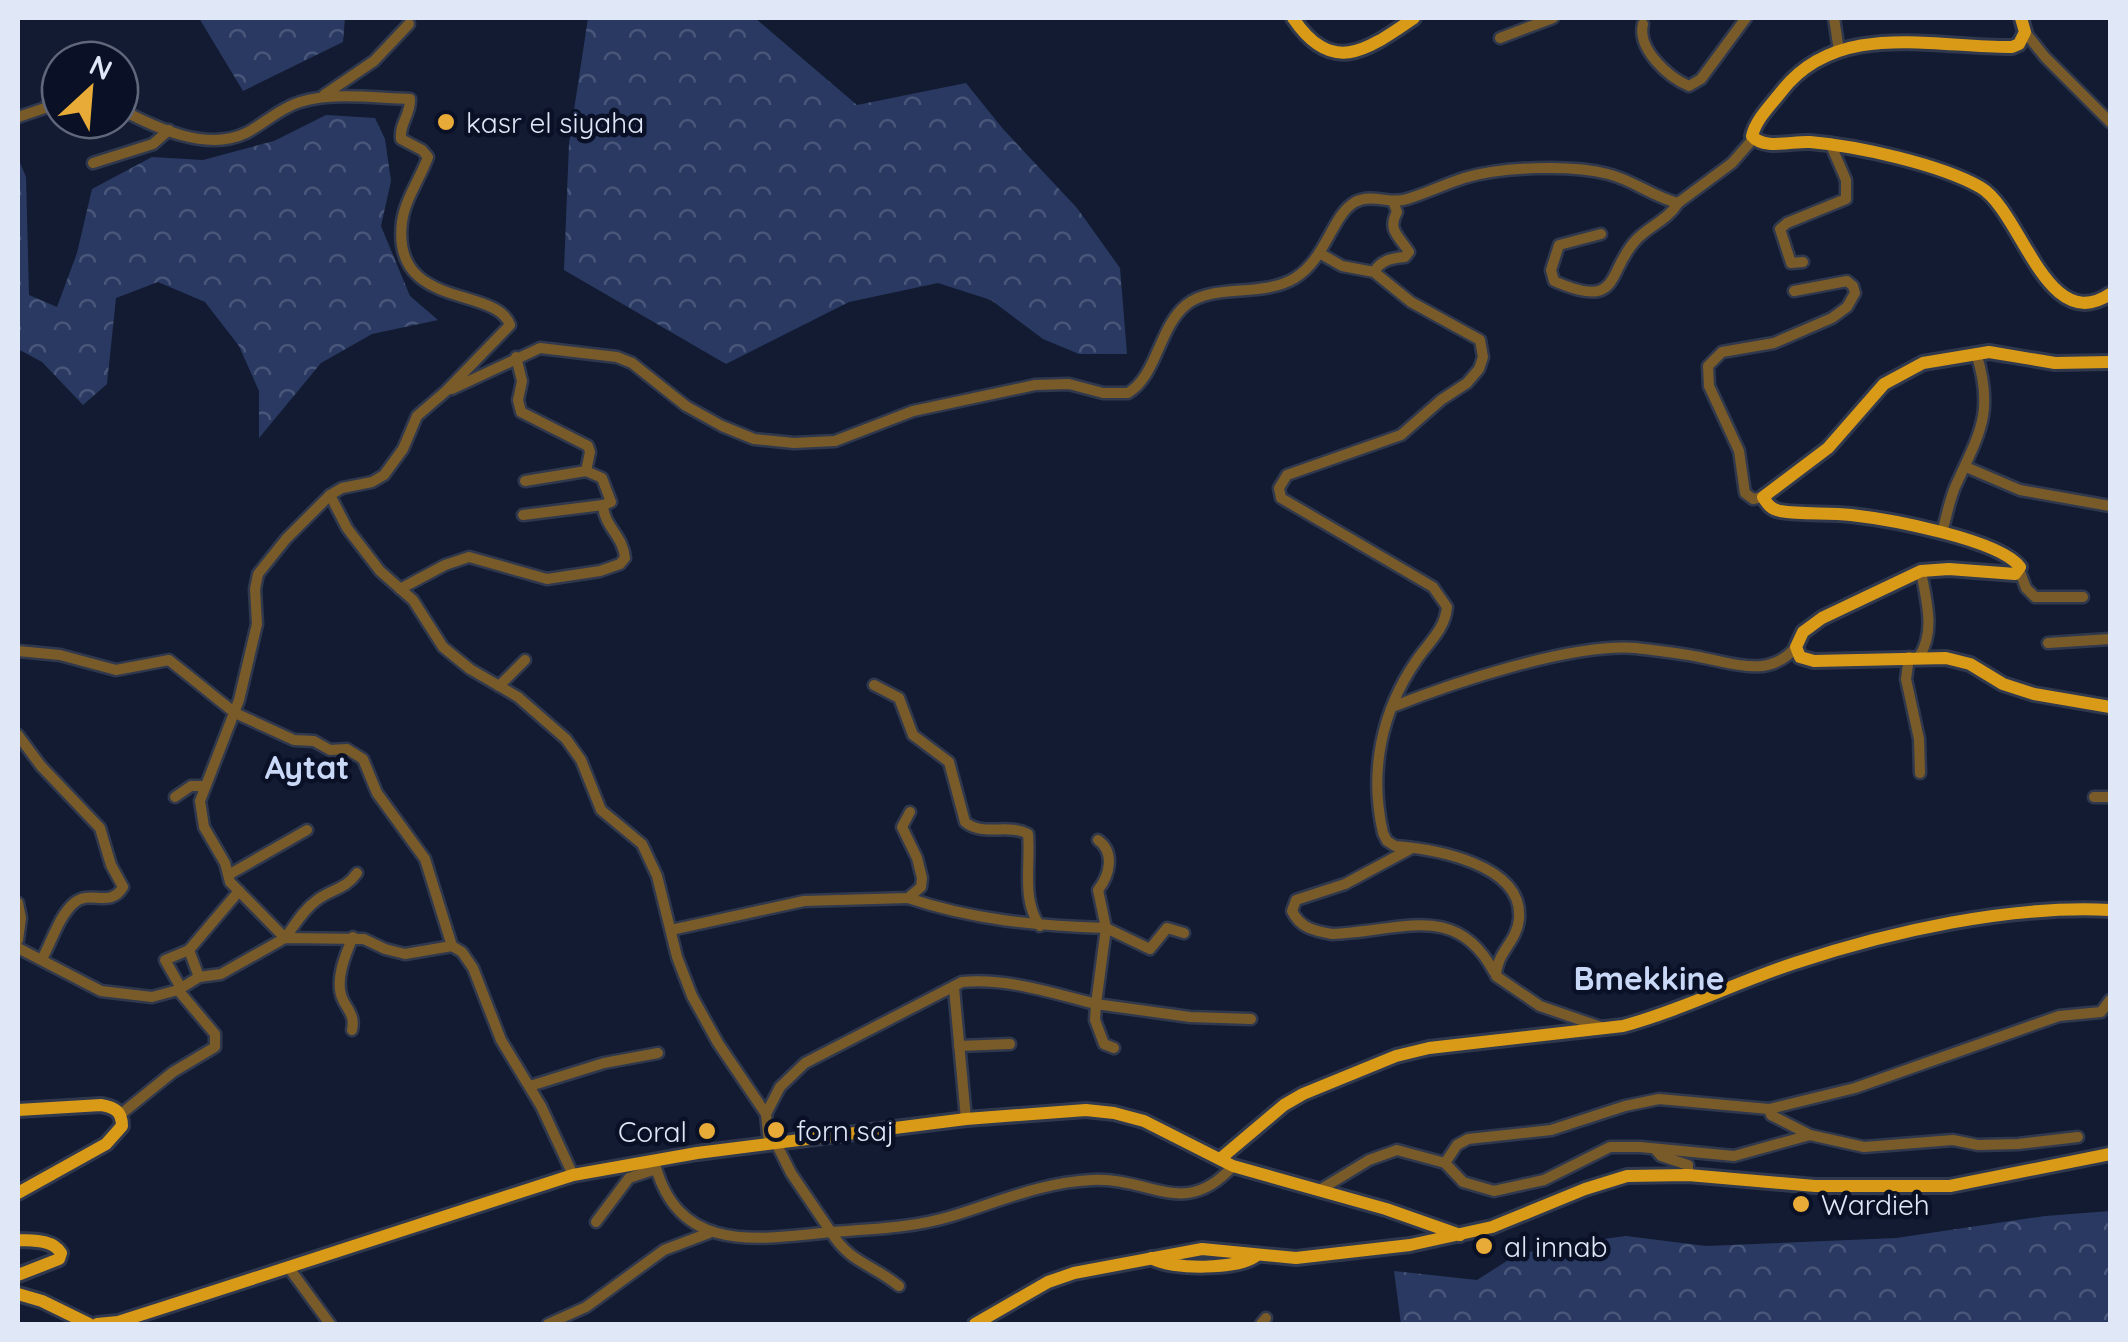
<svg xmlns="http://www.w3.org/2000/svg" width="2128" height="1342" viewBox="0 0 2128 1342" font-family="Quicksand,sans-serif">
<defs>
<pattern id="forest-crowns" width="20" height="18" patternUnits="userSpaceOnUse" patternTransform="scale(2.5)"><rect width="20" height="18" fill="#293962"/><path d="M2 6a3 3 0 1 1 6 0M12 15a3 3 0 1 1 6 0" fill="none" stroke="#485679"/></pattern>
</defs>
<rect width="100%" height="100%" fill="#121b31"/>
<g fill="url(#forest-crowns)">
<path d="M199 18H345L343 42 243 91Z"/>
<path d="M588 18H755L857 105 966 83 1003 129 1077 208 1120 268 1127 354H1079L1043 339 991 300 938 283 849 302 726 364 564 270 569 143Z"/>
<path d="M326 115 375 118 385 139 391 181 381 226 410 296 438 320 372 334 321 363 259 438V391L239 346 205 302 158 282 116 298 107 384 83 405 42 362 18 349V158L26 177 29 295 57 307 77 253 92 189 152 157 203 160 274 141Z"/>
<path d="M2110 1211V1324H1401L1394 1271 1477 1280 1510 1259 1545 1247 1626 1236 1706 1246 1896 1238 2045 1216Z"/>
</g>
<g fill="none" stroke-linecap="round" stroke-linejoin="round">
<defs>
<g id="minor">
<path d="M1834 18 1839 51"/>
<path d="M1643 24C1637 49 1668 77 1689 86L1701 79 1746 18"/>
<path d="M2025 32 2045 57 2110 122"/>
<path d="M1500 38 1553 18"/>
<path d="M77 60H85"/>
<path d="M324 95 374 61 409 24"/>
<path d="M120 109C156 128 207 152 246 133 265 123 280 108 300 102 334 92 374 98 410 99 411 114 399 124 401 139L422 150 428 157C420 179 405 199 402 222 391 311 496 285 510 325L446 391 417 416 403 449 384 475 372 482 342 488 330 495 347 528 380 571 413 600 443 647 470 669 518 697 566 739 581 760 601 810 642 844 657 876 677 957 692 996 718 1043 766 1114 769 1144"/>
<path d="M18 117 45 108 60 86"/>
<path d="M93 163 153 144 169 130"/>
<path d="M1601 234 1559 245 1551 270 1554 281C1622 311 1606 272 1636 240 1649 226 1668 220 1678 203"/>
<path d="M1321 254 1342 266 1374 272 1411 302 1480 340 1483 357 1479 369 1467 383 1441 400 1401 435 1287 475 1279 488 1281 498 1433 587 1447 607C1445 630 1428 643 1416 661 1381 712 1369 772 1383 833L1387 841 1395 846C1434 849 1524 864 1519 919 1517 942 1496 953 1496 976L1540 1006 1604 1028"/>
<path d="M1803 262 1791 263 1780 229 1787 223 1846 199V180L1830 143"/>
<path d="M1374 272C1381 260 1392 258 1405 257L1409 252C1399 236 1387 230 1397 212L1393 201"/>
<path d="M516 357 522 381 518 400 521 412 588 446 590 452 586 471 525 481"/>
<path d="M452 389 540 348 617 357 632 363 686 406 722 426 754 439 794 443 835 441 913 411 1035 385 1069 384 1103 393H1128C1157 376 1159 327 1186 305 1212 283 1262 298 1295 278 1326 259 1332 215 1355 202 1373 193 1390 205 1407 199 1427 193 1445 184 1464 178 1501 167 1571 164 1608 174 1633 180 1653 197 1678 203L1732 163 1753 139"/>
<path d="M1966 467 2020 490 2110 506"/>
<path d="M330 495 286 539 258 574 255 589 257 624 239 700 200 801 204 827 225 863 230 882 285 938C295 925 303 910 317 900 332 889 346 889 357 873"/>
<path d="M1763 497 1753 499 1745 493 1739 451 1709 386 1708 366 1722 352 1774 343 1832 318 1847 307 1855 293 1853 286 1847 281 1794 291"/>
<path d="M523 515 603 505"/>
<path d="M1942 533C1946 518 1949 502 1955 487 1979 434 1995 413 1976 353"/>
<path d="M2020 572 2026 588 2035 597H2083"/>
<path d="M400 589 445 565 469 557 547 579 600 571 620 564 625 558C623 535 604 527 603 505L611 502 602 478 586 471"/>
<path d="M2048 643 2110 639"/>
<path d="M18 651 60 655 116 670 169 660 235 713 294 740 314 741 330 750 347 749 363 759 377 793 425 859 452 946 462 952 473 968 501 1040 541 1106 573 1175"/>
<path d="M1909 657 1906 679 1919 739 1920 773"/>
<path d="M1919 657C1936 631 1926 600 1921 571"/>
<path d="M874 685 899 698 913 735 949 762 965 822C983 837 1008 823 1028 834 1031 864 1021 900 1040 926"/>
<path d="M499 686 525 660"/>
<path d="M1392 707C1453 683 1571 643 1636 648 1658 651 1681 653 1704 658 1736 664 1770 678 1796 647"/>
<path d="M18 735 41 766 100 828 111 865 123 887C110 909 90 889 74 903 59 916 52 941 42 959"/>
<path d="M175 797 191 786H204"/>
<path d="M2094 797H2110"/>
<path d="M1412 848 1345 884 1296 900 1292 911C1300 928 1315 931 1332 934 1399 932 1456 900 1494 972"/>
<path d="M230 874 307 830"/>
<path d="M908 898C973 920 1038 926 1106 928L1098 890C1110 875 1115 852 1098 840"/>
<path d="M18 903 21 918 18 940"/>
<path d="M671 930 804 901 908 898 921 887 922 878 917 858 902 827 910 812"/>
<path d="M18 948 101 991 152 997 178 990 199 977 221 974 285 938 364 939 385 949 405 954 452 946"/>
<path d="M199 977 189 950 239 891"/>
<path d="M181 988 165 960 189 950"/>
<path d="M954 988 966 1119"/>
<path d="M352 1030C355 1016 349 1012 343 1000 334 982 345 955 353 937"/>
<path d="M959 1046 1010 1044"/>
<path d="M1114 1048 1104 1044 1095 1020 1096 1004 1190 1017 1251 1019"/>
<path d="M530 1086 604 1063 658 1053"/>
<path d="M1769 1109 1771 1115 1810 1135 1864 1147 1953 1140 1978 1145 2018 1144 2078 1137"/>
<path d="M121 1114 173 1072 215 1047V1034L178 990"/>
<path d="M766 1114 780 1087 805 1063 962 982C1009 978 1051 993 1096 1004L1106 928 1150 949 1167 928 1184 933"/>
<path d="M776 1143 791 1173 831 1232C871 1229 913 1228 952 1216 998 1202 1043 1182 1092 1180 1152 1177 1184 1220 1233 1166"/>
<path d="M1655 1149 1661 1156 1688 1165V1175"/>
<path d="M654 1160C676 1254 755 1240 831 1232 850 1263 872 1264 899 1286"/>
<path d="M1445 1163 1457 1145 1468 1139 1551 1130 1625 1106 1659 1099 1769 1109 1855 1088 2059 1016 2101 1012 2110 1000"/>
<path d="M1318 1191 1369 1160 1397 1150 1445 1163 1463 1182 1494 1191 1544 1180 1610 1147H1640L1734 1156 1810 1135"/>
<path d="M596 1222 629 1178 656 1169"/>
<path d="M289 1268 330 1324"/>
<path d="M548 1324 586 1307 664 1250 709 1233"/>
<path d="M1261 1324 1266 1318"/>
</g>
<g id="major">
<path d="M1293 18C1332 76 1366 51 1414 18"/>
<path d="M2021 18 2025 32 2019 44 2012 47C1934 48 1837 19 1781 92 1771 105 1756 119 1752 136 1764 150 1792 141 1810 142 1857 146 1939 164 1980 187 2022 211 2046 337 2110 294"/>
<path d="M2110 362 2055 363 1989 352 1923 363 1884 384 1828 448 1763 497C1768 505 1771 509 1780 511 1803 515 1828 512 1851 515 1887 519 1999 539 2020 567L2015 574 1949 569 1921 571 1822 618 1803 632 1796 647 1800 657 1814 661 1946 658 1970 664 2003 684 2034 694 2110 707"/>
<path d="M18 1110 101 1105C114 1107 122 1111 122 1126L106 1144 18 1193"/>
<path d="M1220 1159 1284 1105 1303 1094 1396 1056 1429 1048 1623 1026C1682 1010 1737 982 1795 963 1892 931 2009 905 2110 910"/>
<path d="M18 1240C33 1241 52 1239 61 1253L59 1259 18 1275"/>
<path d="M1151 1258C1170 1270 1240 1270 1257 1255"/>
<path d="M18 1294 42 1301 89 1324"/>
<path d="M97 1324 118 1322 162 1308 573 1175 697 1153 966 1119 1086 1110 1114 1113 1144 1121 1233 1166 1386 1209 1460 1235"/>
<path d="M975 1324 1048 1282 1074 1273 1202 1249 1296 1258 1410 1245 1492 1227 1585 1189 1627 1176 1688 1175 1815 1186H1950L2110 1154"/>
</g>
</defs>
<use href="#minor" stroke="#2f384d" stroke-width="15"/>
<use href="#major" stroke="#2f384d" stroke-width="18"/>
<use href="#minor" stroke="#795b29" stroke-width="10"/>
<use href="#major" stroke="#d99a18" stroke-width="12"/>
</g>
<g fill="#e9ab38" stroke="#0a1127" stroke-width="4">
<circle cx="446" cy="122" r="10"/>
<circle cx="776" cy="1130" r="10"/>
<circle cx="707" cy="1131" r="10"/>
<circle cx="1801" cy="1204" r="10"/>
<circle cx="1484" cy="1246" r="10"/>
</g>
<g text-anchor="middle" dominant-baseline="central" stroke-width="9" stroke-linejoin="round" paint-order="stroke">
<g font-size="28" fill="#e0e7f7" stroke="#0a1127" text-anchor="start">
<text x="466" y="122">kasr el siyaha</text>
<text x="796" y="1130">forn saj</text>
<text x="687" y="1131" text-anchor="end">Coral</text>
<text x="1821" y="1204">Wardieh</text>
<text x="1504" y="1246">al innab</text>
</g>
<g font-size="32" font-weight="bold" fill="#cad8f7" stroke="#0a1127">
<text x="307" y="767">Aytat</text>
<text x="1649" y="978">Bmekkine</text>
</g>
</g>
<rect width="2128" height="1342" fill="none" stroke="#e0e7f7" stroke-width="40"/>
<g transform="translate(90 90) rotate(26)"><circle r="48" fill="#0a1127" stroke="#60677a" stroke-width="2.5"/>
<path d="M0-8L18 38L0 25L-18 38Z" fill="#e9ab38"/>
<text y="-15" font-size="28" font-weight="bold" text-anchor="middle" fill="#e0e7f7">N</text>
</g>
</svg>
